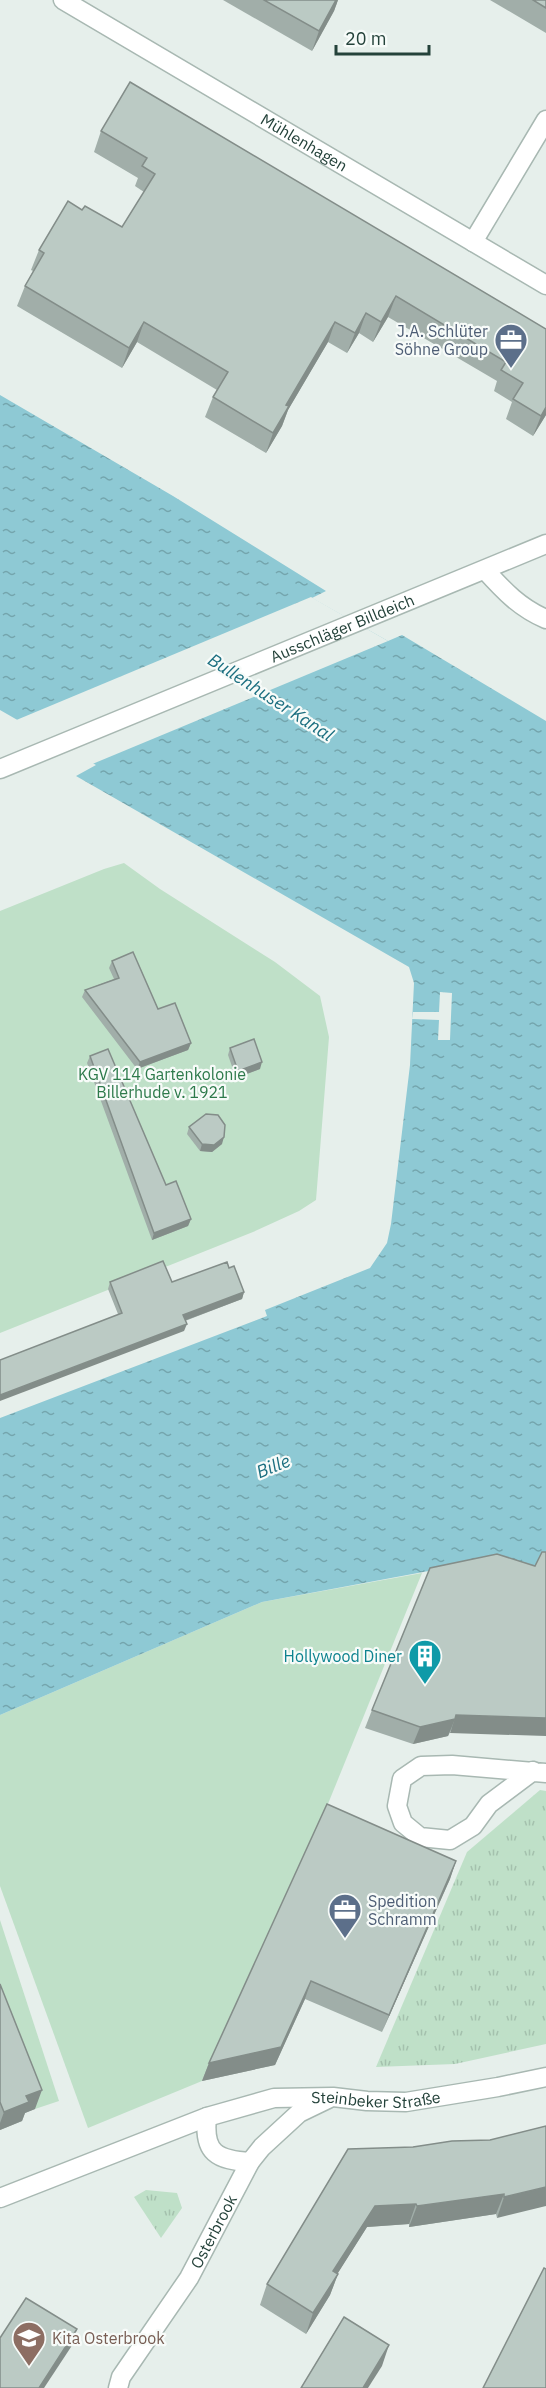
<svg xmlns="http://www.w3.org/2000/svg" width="546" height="2388" viewBox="0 0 546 2388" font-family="'IBM Plex Sans',sans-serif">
<defs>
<pattern id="grass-tufts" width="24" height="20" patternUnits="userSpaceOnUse" patternTransform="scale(1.5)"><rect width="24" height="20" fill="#bfe0c8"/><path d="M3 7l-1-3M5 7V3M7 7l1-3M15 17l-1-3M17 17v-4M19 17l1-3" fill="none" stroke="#a4c1ad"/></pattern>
<pattern id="water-ripples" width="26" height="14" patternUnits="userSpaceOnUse" patternTransform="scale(1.5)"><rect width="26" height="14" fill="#8ec9d4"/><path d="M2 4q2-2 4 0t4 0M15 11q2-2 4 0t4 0" fill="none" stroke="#74a5ad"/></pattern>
</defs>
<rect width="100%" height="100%" fill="#e6efeb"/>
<g fill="url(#grass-tufts)">
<path d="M540 1790 546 1791V2044L455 2064 376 2067 467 1852Z"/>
<path d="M146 2190 177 2193 182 2208 161 2238 134 2197Z"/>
</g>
<g fill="#bfe0c8">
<path d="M124 863 160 889 275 962 320 996 329 1037 316 1200 299 1211 253 1232 0 1333V911L104 869Z"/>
<path d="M422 1573 321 1821 202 2081 88 2128 0 1886V1715L262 1602Z"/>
<path d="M0 1920 59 2101 35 2109 0 2020Z"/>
</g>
<path fill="url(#water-ripples)" d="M0 395 173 496 326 591 312 598 388 641 402 635 546 721V1566L477 1562 262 1602 0 1715V1418L267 1316 265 1310 370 1268 387 1243 391 1224 410 1065 414 983 409 967 76 776 96 765 0 710Z"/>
<g fill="#e6efeb">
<path d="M311 597 388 641 90 765 14 721Z"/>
<path d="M440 992 452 993 450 1040H438L439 1020 412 1019 413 1012H439Z"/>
</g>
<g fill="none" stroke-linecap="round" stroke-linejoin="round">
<defs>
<g id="minor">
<path id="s1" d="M63 0 546 285"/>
<path d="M473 242 546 120"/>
<path d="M485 570C504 591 520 608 546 619"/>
<path id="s2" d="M0 769 546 544"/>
<path d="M533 1771 489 1804 473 1826 450 1840 420 1837 403 1823 397 1806 402 1779 421 1766 452 1765 546 1773"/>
<path d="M207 2117C203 2153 217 2160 250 2162"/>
<path id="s3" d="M0 2198 207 2117 274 2098 333 2097 367 2101 406 2102 498 2087 546 2077"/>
<path id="s4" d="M118 2388 121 2377 189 2278 250 2162 262 2147 299 2113 328 2099"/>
</g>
</defs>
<use href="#minor" stroke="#a8b8b2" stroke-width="21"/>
<use href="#minor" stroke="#fff" stroke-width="18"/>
</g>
<g fill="#a1aea9">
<path d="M223 0H338L334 11 312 51Z"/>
<path d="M490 0H546V33Z"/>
<path d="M101 131 546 329V415L533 436 506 419 512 402 494 391 497 381 388 317 373 342 359 333 347 353 328 342 288 410 282 426 266 453 205 417 213 397 217 390 137 342 122 368 17 306 25 286 33 271 31 270 39 250 82 210 122 227 144 192 135 186 138 178 94 152Z"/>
<path d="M112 961 191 1043 188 1050 137 1069 82 997 85 990 114 979 109 968Z"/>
<path d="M230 1048 260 1069 236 1078 228 1055Z"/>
<path d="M90 1056 166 1185 191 1219 188 1226 152 1240 87 1063Z"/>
<path d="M189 1127 222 1144 212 1152 200 1151 187 1134Z"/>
<path d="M229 1268 244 1292 242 1299 185 1321 184 1331 118 1314 108 1289 110 1282H172Z"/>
<path d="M535 1566 448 1736 413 1744 365 1728 372 1710Z"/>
<path d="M456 1861 450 1879 382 2032 305 1999 275 2065 202 2081 209 2063Z"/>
<path d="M0 1984 35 2109 25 2113 22 2121 0 2130Z"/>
<path d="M546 2126 497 2218 496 2214 409 2227V2224L367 2227 337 2274H338L330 2295 306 2334 260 2305 267 2284 413 2147 490 2140Z"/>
</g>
<g fill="#838d89">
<path d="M336 0H338L334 11 312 51 319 31Z"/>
<path d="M396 296 388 317 373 342 381 322Z"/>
<path d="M366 313 359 333 347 353 355 333Z"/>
<path d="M144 322 137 342 122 368 129 348Z"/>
<path d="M335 322 328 342 288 410 282 426 266 453 273 433 286 405Z"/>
<path d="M546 407V415L533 436 541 416Z"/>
<path d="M191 1043 188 1050 137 1069 140 1062Z"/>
<path d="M262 1062 260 1069 236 1078 238 1071Z"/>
<path d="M224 1137 222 1144 212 1152 200 1151 202 1144Z"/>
<path d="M191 1219 188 1226 152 1240 154 1233Z"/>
<path d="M244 1292 242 1299 181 1322 183 1315Z"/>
<path d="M187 1324 184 1331 0 1401V1395Z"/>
<path d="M456 1715 546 1718V1736L450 1733Z"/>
<path d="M455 1719 448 1736 413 1744 420 1727Z"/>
<path d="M456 1861 450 1879 382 2032 389 2015Z"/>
<path d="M311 1981 305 1999 275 2065 202 2081 209 2063Z"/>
<path d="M42 2090 35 2109 25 2113 22 2121 0 2130V2123L4 2112 26 2096Z"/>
<path d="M546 2187V2206L497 2218 504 2197Z"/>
<path d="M504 2194 496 2214 409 2227 417 2206Z"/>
<path d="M416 2204 409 2224 367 2227 326 2292 333 2271 375 2206Z"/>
<path d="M338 2274 330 2295 306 2334 313 2313Z"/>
<path d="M77 2329 71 2347 44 2388H39Z"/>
<path d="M389 2345 382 2366 368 2388H363Z"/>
</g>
<g fill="#bbcac4" stroke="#838d89" stroke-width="1.5">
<path d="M264 0H336L319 31Z"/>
<path d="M533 0H546V8Z"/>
<path d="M130 82 546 329V407L541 416 513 399 523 383 501 370 506 362 396 296 381 322 366 313 355 333 335 322 286 405 289 406 273 433 213 397 228 372 144 322 129 348 25 286 44 253 39 250 68 201 82 210 85 206 122 227 155 174 142 166 147 158 101 131Z"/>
<path d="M133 952 158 1009 175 1003 191 1043 140 1062 85 990 119 978 112 961Z"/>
<path d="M254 1039 262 1062 238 1071 230 1048Z"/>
<path d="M108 1049 166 1185 176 1181 191 1219 154 1233 90 1056Z"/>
<path d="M206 1114 218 1115 225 1125 224 1137 214 1145 202 1144 189 1127Z"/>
<path d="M163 1261 172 1282 227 1262 229 1268 234 1266 244 1292 183 1315 187 1324 0 1395V1360L122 1313 110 1282Z"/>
<path d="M542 1552H546V1718L456 1715 455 1719 420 1727 372 1710 430 1568 497 1554 535 1566Z"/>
<path d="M327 1804 456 1861 389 2015 311 1981 281 2047 209 2063Z"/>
<path d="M0 1984 42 2090 26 2096 29 2102 4 2112 0 2102Z"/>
<path d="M546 2126V2187L504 2197V2194L417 2206 416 2204 375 2206 333 2271 338 2274 313 2313 267 2284 348 2149 413 2147 452 2141 490 2140Z"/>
<path d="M544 2268 546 2269V2388H483Z"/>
<path d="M26 2298 77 2329 39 2388H0V2338Z"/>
<path d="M344 2317 389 2345 363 2388H301Z"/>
</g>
<defs>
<symbol id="office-pin" viewBox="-11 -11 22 30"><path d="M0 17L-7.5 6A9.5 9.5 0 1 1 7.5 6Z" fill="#5c6f8a" stroke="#f7fbf9"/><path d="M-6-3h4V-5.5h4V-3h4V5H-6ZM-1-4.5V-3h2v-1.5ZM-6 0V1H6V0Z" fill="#fff"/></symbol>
<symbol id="building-pin" viewBox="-11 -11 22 30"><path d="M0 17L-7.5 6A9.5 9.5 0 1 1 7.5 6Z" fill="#0f9aa8" stroke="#f7fbf9"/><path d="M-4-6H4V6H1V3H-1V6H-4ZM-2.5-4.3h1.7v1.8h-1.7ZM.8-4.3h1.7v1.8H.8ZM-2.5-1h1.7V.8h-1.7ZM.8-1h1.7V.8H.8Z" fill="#fff"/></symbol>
<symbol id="school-pin" viewBox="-11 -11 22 30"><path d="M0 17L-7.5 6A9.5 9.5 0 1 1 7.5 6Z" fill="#8d6e63" stroke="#f7fbf9"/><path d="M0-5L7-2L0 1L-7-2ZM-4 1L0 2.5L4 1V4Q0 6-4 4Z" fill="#fff"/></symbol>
</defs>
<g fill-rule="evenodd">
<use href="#office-pin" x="492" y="321" width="38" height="52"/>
<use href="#building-pin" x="406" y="1637" width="38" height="52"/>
<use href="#office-pin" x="326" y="1891" width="38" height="52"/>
<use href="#school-pin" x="10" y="2319" width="38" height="52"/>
</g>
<g text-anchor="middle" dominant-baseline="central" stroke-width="4.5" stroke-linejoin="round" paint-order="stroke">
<g font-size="16" fill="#24423a" stroke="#f7fbf9">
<text stroke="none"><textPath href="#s1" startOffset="280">Mühlenhagen</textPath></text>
<text stroke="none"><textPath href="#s2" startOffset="370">Ausschläger Billdeich</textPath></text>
<text stroke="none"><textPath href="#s3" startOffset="394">Steinbeker Straße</textPath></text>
<text stroke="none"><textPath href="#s4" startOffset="184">Osterbrook</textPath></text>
</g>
<g font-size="16" fill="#4e5e75" stroke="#f7fbf9" text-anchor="end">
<text x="488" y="331">J.A. Schlüter<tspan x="488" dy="18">Söhne Group</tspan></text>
<text x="368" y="1901" text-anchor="start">Spedition<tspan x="368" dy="18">Schramm</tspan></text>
</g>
<g font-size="16" fill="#2d7a4b" stroke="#f7fbf9">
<text x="162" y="1074">KGV 114 Gartenkolonie<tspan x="162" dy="18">Billerhude v. 1921</tspan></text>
</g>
<g font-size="16" fill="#0d838f" stroke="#f7fbf9" text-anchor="end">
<text x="402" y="1656">Hollywood Diner</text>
</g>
<g font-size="16" fill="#785e54" stroke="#f7fbf9" text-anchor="start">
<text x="52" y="2338">Kita Osterbrook</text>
</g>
<g font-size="18" font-style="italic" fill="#1c6f80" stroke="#f7fbf9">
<text transform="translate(271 697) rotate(33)">Bullenhuser Kanal</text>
<text transform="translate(273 1466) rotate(-22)">Bille</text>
</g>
</g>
<path d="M336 45v9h93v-9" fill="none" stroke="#24423a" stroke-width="3"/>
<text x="345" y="45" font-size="18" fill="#24423a" stroke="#f7fbf9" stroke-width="4.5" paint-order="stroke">20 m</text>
</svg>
